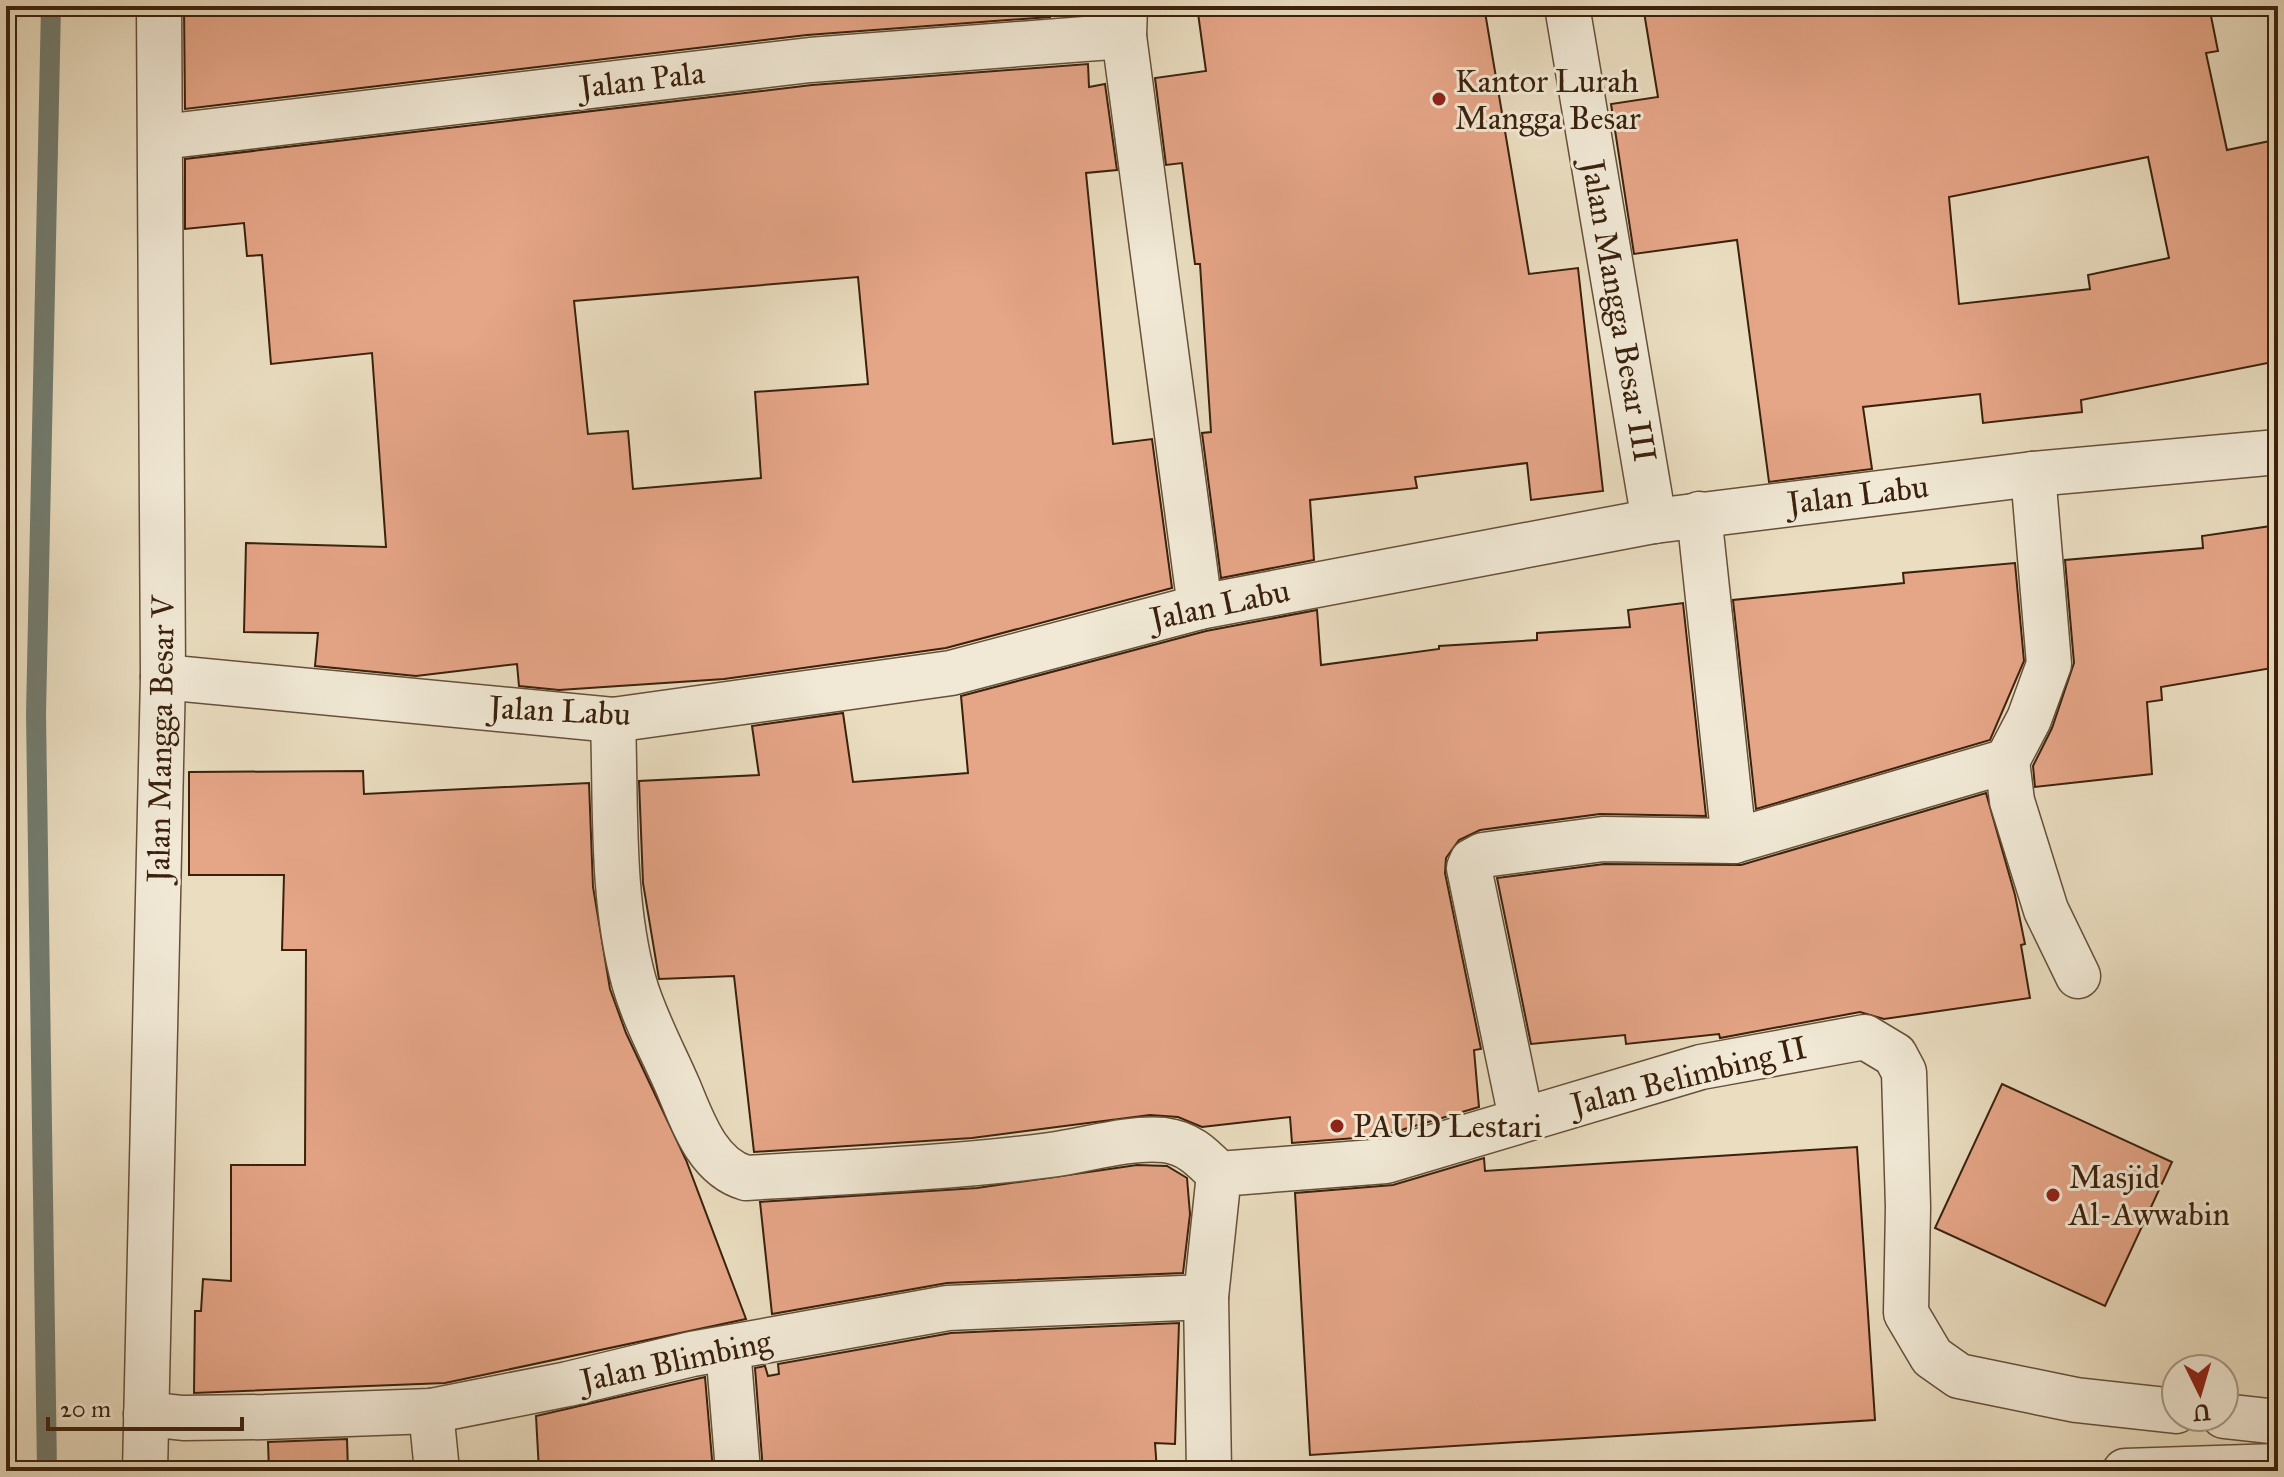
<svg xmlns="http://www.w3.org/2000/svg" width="2284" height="1477" viewBox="0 0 2284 1477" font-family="'IM FELL Great Primer',serif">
<rect width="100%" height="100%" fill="#eaddc0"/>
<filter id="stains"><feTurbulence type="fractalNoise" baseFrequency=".0025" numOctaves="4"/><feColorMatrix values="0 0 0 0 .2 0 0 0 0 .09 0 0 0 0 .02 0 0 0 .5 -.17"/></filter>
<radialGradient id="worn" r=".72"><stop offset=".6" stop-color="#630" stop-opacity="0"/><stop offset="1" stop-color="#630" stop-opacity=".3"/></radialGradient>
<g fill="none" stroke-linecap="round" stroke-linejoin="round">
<path stroke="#737d71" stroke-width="20" d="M47 1471 36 714 51 6"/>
</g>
<g fill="#e5a587" stroke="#3b210c" stroke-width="2" fill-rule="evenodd">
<path d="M184 6H1050V17L807 35 185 109Z"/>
<path d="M1197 6H1484L1529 274 1578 268 1603 491 1531 500 1527 463 1415 477 1417 488 1310 500 1314 560 1221 578 1202 433 1211 432 1200 264H1195L1182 163 1166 165 1155 78 1206 71Z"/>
<path d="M1643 6H2209L2218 51 2206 53 2227 150 2270 141 2278 183V361L2081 400 2082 412 1983 423 1980 394 1863 407 1872 469 1769 482 1737 240 1634 254 1611 104 1658 97ZM2148 157 2169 258 2088 275 2090 289 1959 304 1949 197Z"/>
<path d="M1088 64 1089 87 1105 84 1117 170 1086 173 1113 444 1152 439 1172 588 946 648 724 679 559 690 519 686 517 664 416 676 315 666 318 633 244 632 246 543 386 547 372 353 271 364 262 255 247 256 244 223 185 229V159L812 85ZM858 277 868 384 755 392 761 478 633 489 628 431 588 434 574 301Z"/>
<path d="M2278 525V667L2161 687 2162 700 2147 702 2152 774 2035 787 2033 766 2052 728 2074 663 2065 560 2203 548 2202 536Z"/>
<path d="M2015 563 2024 661 1990 740 1756 809 1733 600 1904 583 1903 573Z"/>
<path d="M1683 603 1706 816 1600 814 1480 830 1459 840 1446 858 1445 873 1481 1049 1474 1050 1479 1107 1381 1136 1292 1143 1290 1117 1202 1127 1178 1117 1150 1115 972 1138 754 1152 734 976 659 979 643 883 639 781 759 775 752 726 843 713 853 782 968 773 961 696 1206 631 1317 610 1321 665 1439 649V646L1537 640V633L1630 627 1628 610Z"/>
<path d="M363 771 364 794 589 783 593 887 610 989 626 1033 686 1160 746 1319 445 1383 194 1393 195 1311H201L203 1279 231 1281V1165H305L306 950H282L284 875H189V772Z"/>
<path d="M1986 793 2015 895 2025 944 2021 945 2030 998 1884 1019 1860 1012 1720 1038 1719 1034 1626 1044 1625 1035 1531 1044 1497 878 1604 864 1741 865Z"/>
<path d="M2002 1084 2172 1162 2105 1306 1935 1228Z"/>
<path d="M1857 1147 1875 1420 1310 1455 1295 1193 1393 1185 1484 1158 1485 1171Z"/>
<path d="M1137 1165 1167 1166 1187 1178 1190 1214 1183 1273 947 1283 772 1314 760 1202 977 1188Z"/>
<path d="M1179 1323 1175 1444 1155 1443 1157 1471H897L896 1463 763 1471 755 1368 765 1366 768 1376 779 1374 778 1364 951 1333Z"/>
<path d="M705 1377 713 1471H539L536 1416Z"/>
<path d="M347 1439 348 1471H269L268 1442Z"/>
</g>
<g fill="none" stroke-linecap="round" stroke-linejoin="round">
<defs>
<g id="minor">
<path d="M1125 6 1124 36 1200 607"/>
<path d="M1567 6 1654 521"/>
<path d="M162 137 810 60 1124 36"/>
<path d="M2033 474 2049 664 2029 719 2007 761 2012 801 2046 910 2078 976"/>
<path d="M1699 514 1734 841 2007 761"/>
<path d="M163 677 613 720 951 673 1200 607 1654 521 2033 474 2278 452"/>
<path d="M613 720C616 806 611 898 634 982 644 1018 664 1054 679 1089 693 1123 708 1167 746 1178 847 1172 949 1168 1050 1155 1088 1150 1125 1137 1164 1140 1189 1143 1202 1157 1219 1174"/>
<path d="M1521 1118 1469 868 1472 861 1483 855 1603 839 1734 841"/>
<path d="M728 1348 738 1471"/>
<path d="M431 1411 437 1471"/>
<path d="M146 1414 183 1418 265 1417 431 1411 568 1384 692 1354 948 1308 1206 1297"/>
<path d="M2224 1416 2278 1422"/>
<path d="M145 1471 163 677 159 6"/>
<path d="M1209 1471 1206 1297 1219 1174 1386 1161 1701 1067 1865 1037 1895 1055 1904 1072 1908 1207 1906 1313 1932 1357 1959 1376 2076 1400 2176 1411"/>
<path d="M2125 1471 2278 1466"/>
</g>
</defs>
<use href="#minor" stroke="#675039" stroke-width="47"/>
<use href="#minor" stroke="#f1e9d6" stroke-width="44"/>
</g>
<g fill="#8f2418" stroke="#f1e9d6" stroke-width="3">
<circle cx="1439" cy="99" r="8"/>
<circle cx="1337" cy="1126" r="8"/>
<circle cx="2053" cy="1195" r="8"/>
</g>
<g text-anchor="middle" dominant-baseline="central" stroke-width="6" stroke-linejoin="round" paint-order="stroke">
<g font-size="32" fill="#3b210c" stroke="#f1e9d6">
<text transform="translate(642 80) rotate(-7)">Jalan Pala</text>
<text transform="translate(1619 311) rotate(80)">Jalan Mangga Besar III</text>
<text transform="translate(1858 495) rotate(-7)">Jalan Labu</text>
<text transform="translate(1220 605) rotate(-12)">Jalan Labu</text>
<text transform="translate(560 711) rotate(3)">Jalan Labu</text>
<text transform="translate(161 739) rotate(-89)">Jalan Mangga Besar V</text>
<text transform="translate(1689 1076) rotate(-14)">Jalan Belimbing II</text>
<text transform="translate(676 1361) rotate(-12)">Jalan Blimbing</text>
</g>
<g font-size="32" fill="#3b210c" stroke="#f1e9d6" text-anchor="start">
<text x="1455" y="81">Kantor Lurah<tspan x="1455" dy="37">Mangga Besar</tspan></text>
<text x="1353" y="1126">PAUD Lestari</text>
<text x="2069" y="1177">Masjid<tspan x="2069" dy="37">Al-Awwabin</tspan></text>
</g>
</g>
<rect width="2284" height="1477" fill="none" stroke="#eaddc0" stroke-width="32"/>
<rect x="8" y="8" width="2268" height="1461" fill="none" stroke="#3b210c" stroke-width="4"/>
<rect x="16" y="16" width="2252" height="1445" fill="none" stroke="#3b210c" stroke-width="2"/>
<g transform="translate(2200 1393) rotate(175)"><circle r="38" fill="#f1e9d6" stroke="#a89985" stroke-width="2"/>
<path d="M0-6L14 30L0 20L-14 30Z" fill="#8f2418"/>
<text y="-12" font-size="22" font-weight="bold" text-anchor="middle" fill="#3b210c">U</text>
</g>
<path d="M48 1417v12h194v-12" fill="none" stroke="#3b210c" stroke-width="4"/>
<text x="60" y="1417" font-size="24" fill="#3b210c" stroke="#f1e9d6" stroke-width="6" paint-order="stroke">20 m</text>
<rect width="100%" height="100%" filter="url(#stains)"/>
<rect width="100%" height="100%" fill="url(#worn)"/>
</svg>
